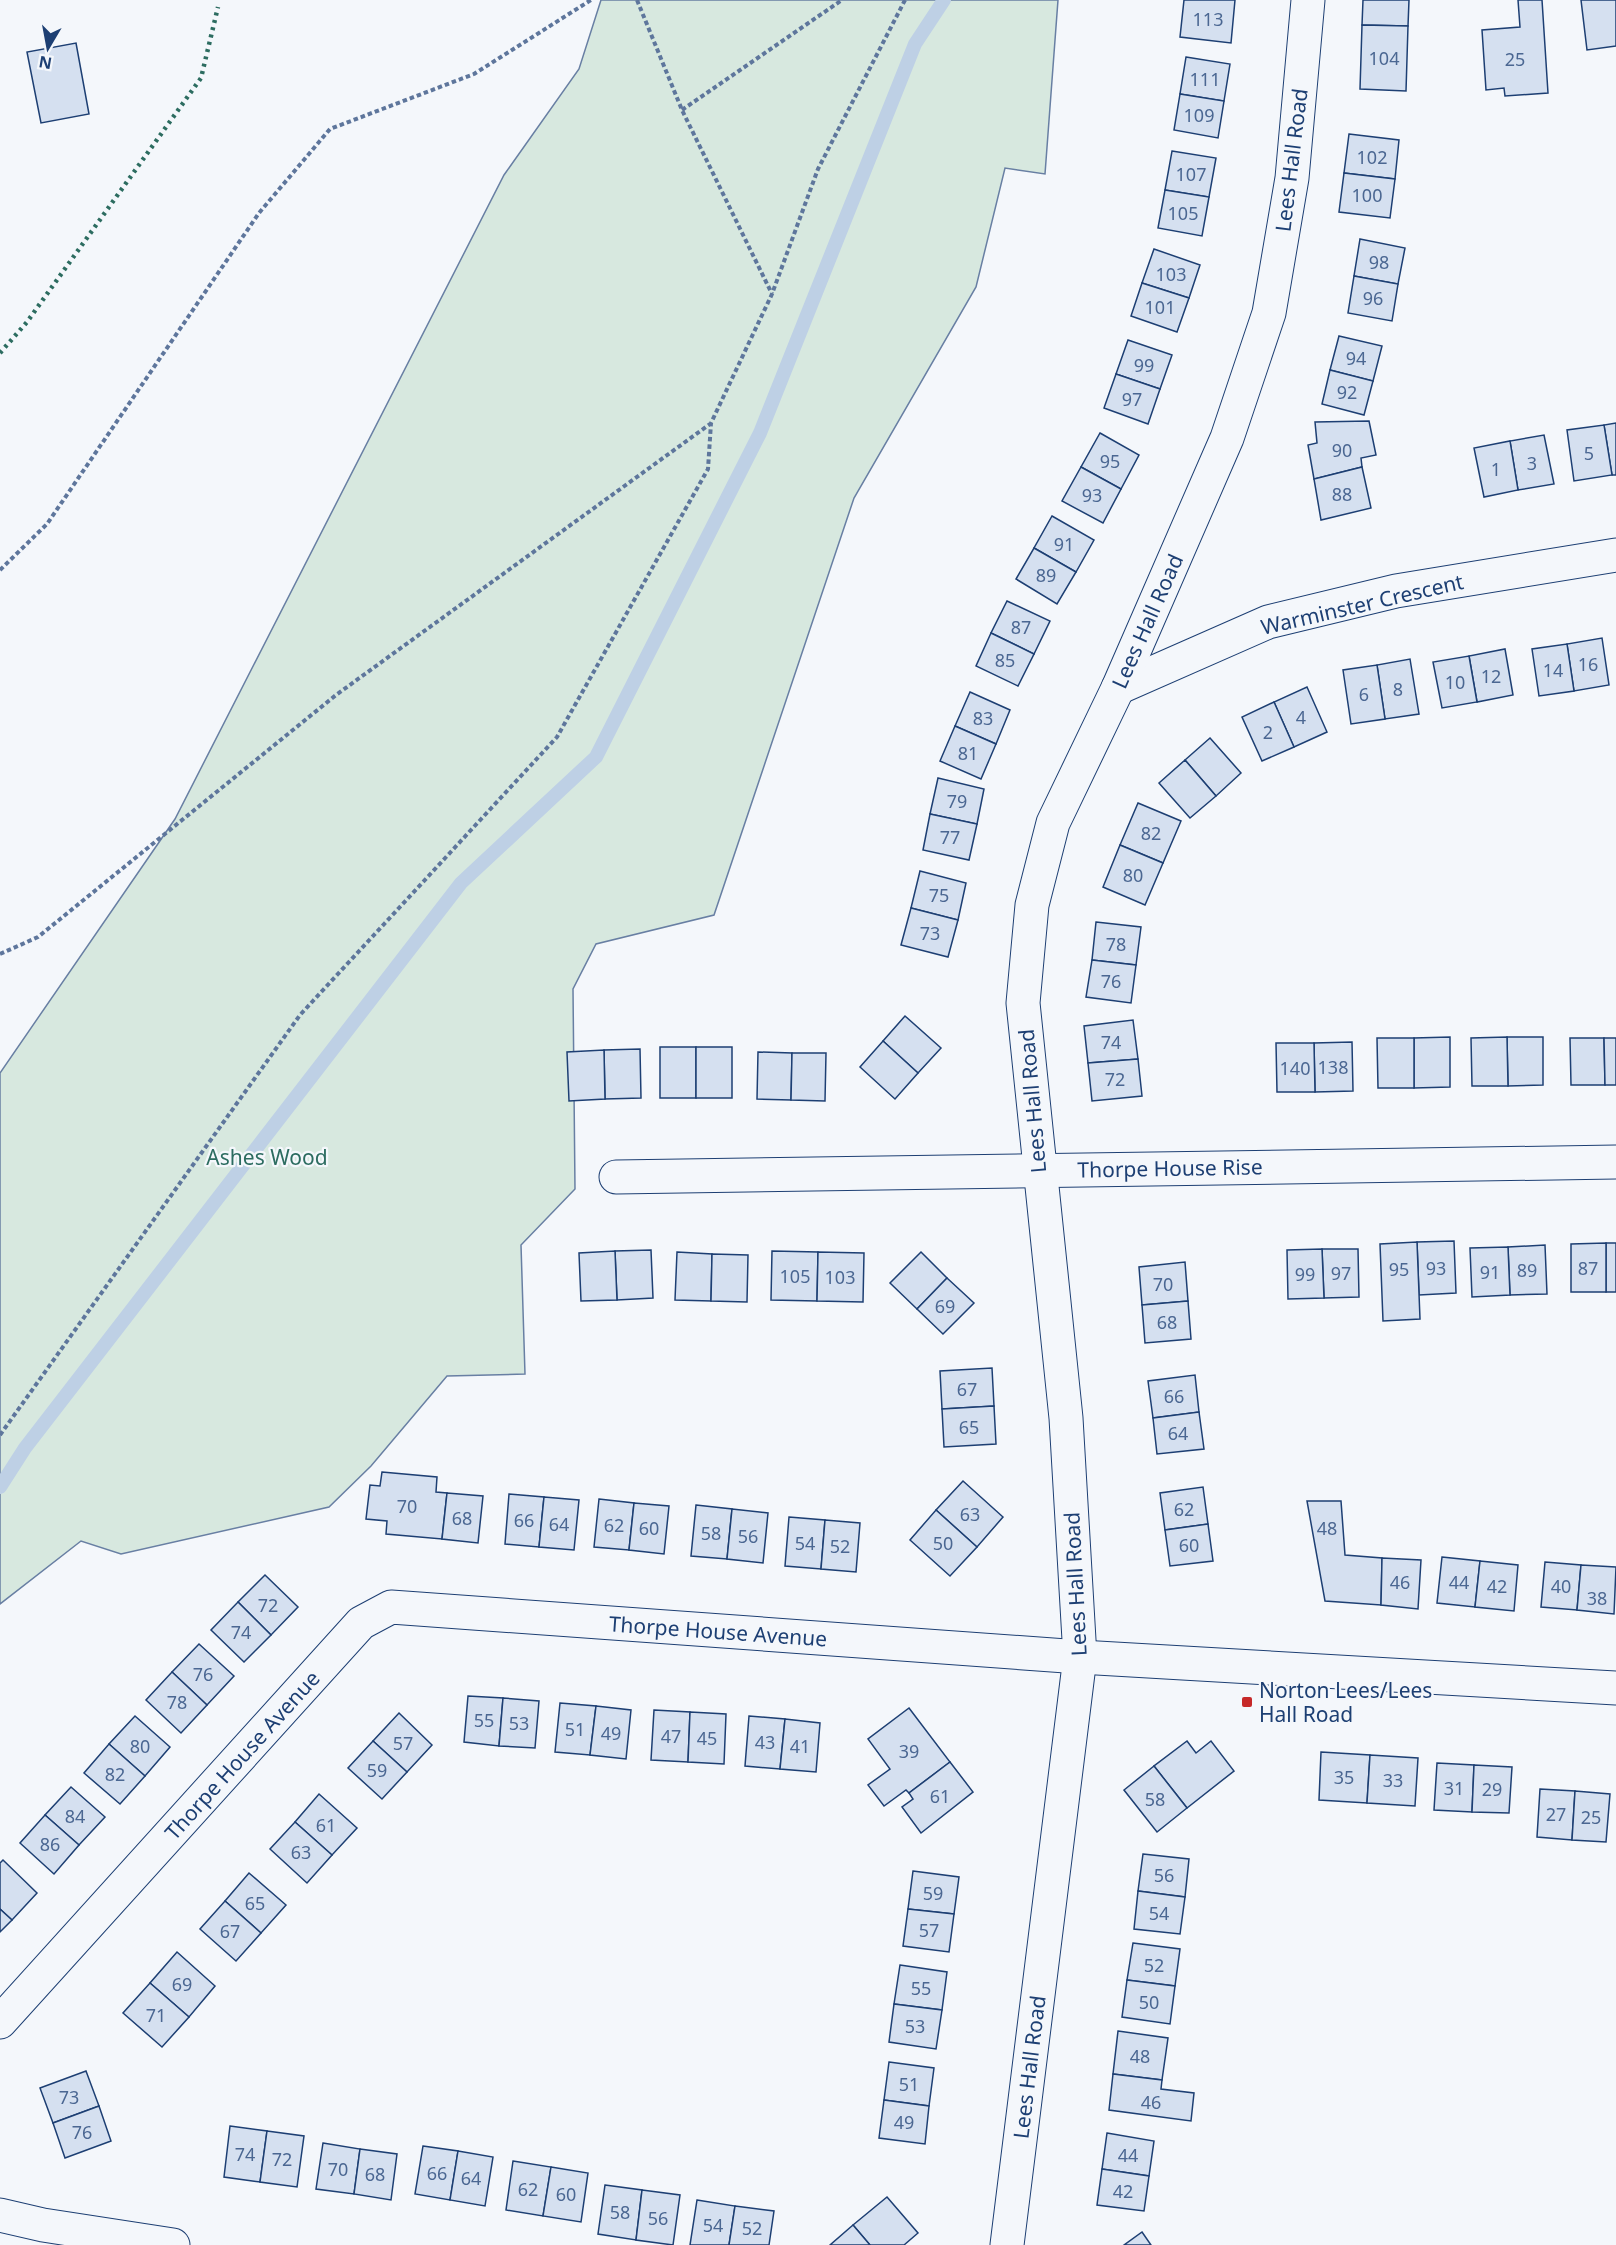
<svg xmlns="http://www.w3.org/2000/svg" width="1616" height="2245" viewBox="0 0 1616 2245" font-family="'Noto Sans',sans-serif">
<rect width="100%" height="100%" fill="#f4f7fb"/>
<path fill="#d7e8df" stroke="#687fa3" stroke-width="1.5" d="M601 0H1058L1045 174 1005 168 976 287 854 498 714 915 596 944 573 989 575 1189 521 1245 525 1374 447 1376 371 1466 329 1507 121 1554 81 1541 0 1604V1073L175 819 504 175 579 69Z"/>
<g fill="none" stroke-linecap="round" stroke-linejoin="round">
<path stroke="#bed0e5" stroke-width="14" d="M0 1487 25 1448 461 883 596 757 760 433 915 44 944 0"/>
</g>
<g fill="#d5e0f0" stroke="#1d3f73" stroke-width="1.5">
<path d="M1184 0H1235L1231 43 1180 37Z"/>
<path d="M1363 0H1409L1408 26 1362 25Z"/>
<path d="M1518 0H1542L1548 93 1505 96 1504 88 1486 90 1482 30 1520 27Z"/>
<path d="M1581 0H1616V46L1587 50Z"/>
<path d="M1362 25 1408 26 1406 91 1360 89Z"/>
<path d="M76 43 89 114 41 123 27 52Z"/>
<path d="M1186 57 1230 64 1224 101 1180 94Z"/>
<path d="M1180 94 1224 101 1218 138 1174 130Z"/>
<path d="M1349 134 1399 140 1395 179 1344 173Z"/>
<path d="M1172 151 1216 158 1209 197 1165 190Z"/>
<path d="M1344 173 1395 179 1390 218 1339 212Z"/>
<path d="M1165 190 1209 197 1202 236 1158 228Z"/>
<path d="M1360 239 1405 248 1398 284 1354 276Z"/>
<path d="M1154 249 1200 265 1189 298 1142 283Z"/>
<path d="M1354 276 1398 284 1392 321 1348 313Z"/>
<path d="M1142 283 1189 298 1177 332 1131 316Z"/>
<path d="M1339 336 1382 346 1373 381 1330 370Z"/>
<path d="M1128 340 1172 355 1160 389 1116 374Z"/>
<path d="M1330 370 1373 381 1364 415 1322 404Z"/>
<path d="M1116 374 1160 389 1148 424 1104 408Z"/>
<path d="M1369 421 1376 455 1361 458 1362 467 1314 479 1308 445 1317 443 1315 422Z"/>
<path d="M1616 423V475H1612L1604 425Z"/>
<path d="M1604 425 1612 475 1574 481 1567 430Z"/>
<path d="M1100 433 1139 455 1121 489 1081 467Z"/>
<path d="M1544 435 1554 484 1518 490 1510 441Z"/>
<path d="M1510 441 1518 490 1484 497 1474 448Z"/>
<path d="M1081 467 1121 489 1103 523 1062 501Z"/>
<path d="M1362 467 1371 508 1321 520 1314 479Z"/>
<path d="M1052 516 1094 540 1076 572 1034 548Z"/>
<path d="M1034 548 1076 572 1057 604 1016 579Z"/>
<path d="M1007 601 1050 621 1034 654 991 633Z"/>
<path d="M991 633 1034 654 1018 686 976 666Z"/>
<path d="M1602 638 1609 685 1574 691 1567 644Z"/>
<path d="M1567 644 1574 691 1539 696 1532 649Z"/>
<path d="M1505 649 1513 695 1477 702 1469 656Z"/>
<path d="M1469 656 1477 702 1442 708 1433 662Z"/>
<path d="M1410 659 1419 714 1385 719 1377 665Z"/>
<path d="M1377 665 1385 719 1351 724 1343 670Z"/>
<path d="M1307 687 1327 732 1294 747 1274 702Z"/>
<path d="M970 692 1010 710 996 744 955 726Z"/>
<path d="M1274 702 1294 747 1262 761 1242 717Z"/>
<path d="M955 726 996 744 981 779 940 761Z"/>
<path d="M1210 738 1241 773 1216 796 1185 760Z"/>
<path d="M1185 760 1216 796 1190 818 1159 783Z"/>
<path d="M938 778 984 789 977 824 930 814Z"/>
<path d="M1138 803 1181 821 1163 863 1120 845Z"/>
<path d="M930 814 977 824 969 860 923 850Z"/>
<path d="M1120 845 1163 863 1145 905 1103 887Z"/>
<path d="M920 871 966 883 958 920 911 908Z"/>
<path d="M911 908 958 920 948 957 901 945Z"/>
<path d="M1096 922 1141 927 1136 965 1092 960Z"/>
<path d="M1092 960 1136 965 1131 1003 1086 997Z"/>
<path d="M905 1016 941 1048 918 1073 883 1041Z"/>
<path d="M1133 1020 1138 1059 1088 1063 1084 1026Z"/>
<path d="M1450 1037V1087L1414 1088V1038Z"/>
<path d="M1507 1037H1543V1085L1508 1086Z"/>
<path d="M1507 1037 1508 1086H1472L1471 1038Z"/>
<path d="M1377 1038H1414V1088H1378Z"/>
<path d="M1570 1038H1604L1605 1085H1571Z"/>
<path d="M1604 1038H1616V1085H1605Z"/>
<path d="M883 1041 918 1073 895 1099 860 1067Z"/>
<path d="M1352 1042 1353 1091 1315 1092 1314 1043Z"/>
<path d="M1276 1043H1314L1315 1092H1277Z"/>
<rect x="660" y="1047" width="36" height="51"/>
<rect x="696" y="1047" width="36" height="51"/>
<path d="M640 1049 641 1098 605 1099 604 1050Z"/>
<path d="M604 1050 605 1099 569 1101 567 1052Z"/>
<path d="M758 1052 792 1053 791 1100 757 1099Z"/>
<path d="M792 1053H826L825 1101 791 1100Z"/>
<path d="M1138 1059 1142 1096 1092 1101 1088 1063Z"/>
<path d="M1454 1241 1456 1293 1419 1295 1417 1242Z"/>
<path d="M1417 1242 1420 1319 1383 1321 1380 1244Z"/>
<rect x="1606" y="1243" width="10" height="49"/>
<path d="M1606 1243V1292H1571V1244Z"/>
<path d="M1545 1245 1547 1294 1510 1295 1508 1247Z"/>
<path d="M1508 1247 1510 1295 1472 1297 1470 1248Z"/>
<path d="M1322 1249H1358L1359 1297 1324 1298Z"/>
<path d="M1322 1249 1324 1298 1288 1299 1287 1250Z"/>
<path d="M651 1250 653 1298 617 1300 615 1251Z"/>
<path d="M615 1251 617 1300 581 1301 579 1253Z"/>
<path d="M772 1251 818 1252 817 1301 771 1300Z"/>
<path d="M677 1252 712 1254 711 1301 675 1300Z"/>
<path d="M818 1252 864 1253 863 1302 817 1301Z"/>
<path d="M921 1252 947 1278 917 1309 890 1283Z"/>
<path d="M712 1254 748 1255 747 1302 711 1301Z"/>
<path d="M1185 1262 1188 1301 1142 1305 1139 1267Z"/>
<path d="M947 1278 974 1303 943 1334 917 1309Z"/>
<path d="M1188 1301 1191 1339 1145 1343 1142 1305Z"/>
<path d="M992 1368 994 1406 942 1409 940 1371Z"/>
<path d="M1195 1375 1199 1412 1153 1418 1148 1381Z"/>
<path d="M994 1406 996 1444 944 1447 942 1409Z"/>
<path d="M1199 1412 1204 1449 1157 1454 1153 1418Z"/>
<path d="M382 1472 437 1477 436 1492 447 1493 442 1539 386 1534 387 1521 366 1519 370 1485 380 1486Z"/>
<path d="M963 1481 1003 1517 977 1547 936 1510Z"/>
<path d="M1203 1487 1208 1524 1165 1530 1160 1493Z"/>
<path d="M447 1493 483 1496 478 1543 442 1539Z"/>
<path d="M509 1494 544 1497 539 1547 505 1544Z"/>
<path d="M544 1497 579 1500 574 1550 539 1547Z"/>
<path d="M599 1499 634 1503 629 1550 594 1547Z"/>
<path d="M1307 1501H1341L1345 1555 1382 1558 1381 1605 1325 1601Z"/>
<path d="M634 1503 669 1506 664 1554 629 1550Z"/>
<path d="M696 1505 732 1509 727 1559 691 1556Z"/>
<path d="M732 1509 768 1513 763 1563 727 1559Z"/>
<path d="M936 1510 977 1547 950 1576 910 1540Z"/>
<path d="M789 1517 825 1520 821 1569 785 1566Z"/>
<path d="M825 1520 860 1523 856 1572 821 1569Z"/>
<path d="M1208 1524 1213 1561 1170 1566 1165 1530Z"/>
<path d="M1442 1557 1480 1561 1475 1607 1437 1603Z"/>
<path d="M1382 1558 1421 1560 1418 1609 1381 1605Z"/>
<path d="M1480 1561 1518 1565 1514 1611 1475 1607Z"/>
<path d="M1545 1562 1581 1565 1577 1610 1541 1607Z"/>
<path d="M1581 1565 1616 1567 1614 1614 1577 1610Z"/>
<path d="M265 1575 298 1607 271 1635 238 1602Z"/>
<path d="M238 1602 271 1635 244 1662 211 1630Z"/>
<path d="M199 1644 234 1676 207 1705 172 1672Z"/>
<path d="M172 1672 207 1705 181 1733 146 1700Z"/>
<path d="M468 1696 503 1698 499 1746 464 1742Z"/>
<path d="M503 1698 539 1701 535 1748 499 1746Z"/>
<path d="M560 1703 596 1706 590 1755 555 1752Z"/>
<path d="M596 1706 631 1710 626 1759 590 1755Z"/>
<path d="M909 1708 950 1762 909 1793 906 1790 884 1806 868 1785 890 1769 868 1739Z"/>
<path d="M654 1710 690 1712 688 1762 651 1760Z"/>
<path d="M690 1712 726 1714 724 1764 688 1762Z"/>
<path d="M399 1713 432 1745 407 1772 373 1741Z"/>
<path d="M135 1716 170 1747 145 1776 109 1744Z"/>
<path d="M749 1716 785 1719 780 1769 745 1766Z"/>
<path d="M785 1719 820 1723 816 1772 780 1769Z"/>
<path d="M373 1741 407 1772 382 1799 348 1768Z"/>
<path d="M1187 1741 1196 1753 1211 1741 1234 1771 1187 1808 1154 1766Z"/>
<path d="M109 1744 145 1776 120 1804 84 1773Z"/>
<path d="M1321 1752 1370 1755 1367 1803 1319 1800Z"/>
<path d="M1370 1755 1418 1758 1415 1806 1367 1803Z"/>
<path d="M950 1762 973 1792 921 1833 902 1807 913 1799 909 1793Z"/>
<path d="M1437 1763 1474 1765 1472 1812 1434 1810Z"/>
<path d="M1474 1765 1512 1767 1509 1813 1472 1812Z"/>
<path d="M1154 1766 1187 1808 1157 1832 1124 1790Z"/>
<path d="M71 1787 105 1817 79 1845 45 1815Z"/>
<path d="M1540 1789 1575 1791 1572 1840 1537 1837Z"/>
<path d="M1575 1791 1610 1794 1606 1842 1572 1840Z"/>
<path d="M319 1794 357 1828 332 1855 295 1822Z"/>
<path d="M45 1815 79 1845 54 1874 20 1843Z"/>
<path d="M295 1822 332 1855 307 1883 270 1849Z"/>
<path d="M1143 1854 1189 1859 1185 1897 1138 1891Z"/>
<path d="M3 1860 37 1893 12 1920 0 1909V1863Z"/>
<path d="M913 1871 959 1877 954 1914 908 1909Z"/>
<path d="M249 1873 286 1905 261 1933 225 1901Z"/>
<path d="M1138 1891 1185 1897 1180 1934 1134 1929Z"/>
<path d="M225 1901 261 1933 236 1961 200 1929Z"/>
<path d="M0 1909 12 1920 0 1932Z"/>
<path d="M908 1909 954 1914 949 1952 903 1946Z"/>
<path d="M1133 1943 1180 1949 1175 1986 1127 1980Z"/>
<path d="M177 1952 215 1986 189 2017 150 1983Z"/>
<path d="M900 1965 947 1972 942 2010 894 2004Z"/>
<path d="M1127 1980 1175 1986 1170 2024 1122 2017Z"/>
<path d="M150 1983 189 2017 162 2047 123 2013Z"/>
<path d="M894 2004 942 2010 936 2049 889 2042Z"/>
<path d="M1118 2031 1168 2038 1162 2080 1113 2074Z"/>
<path d="M889 2062 934 2068 929 2106 884 2100Z"/>
<path d="M86 2071 99 2106 53 2123 40 2088Z"/>
<path d="M1113 2074 1162 2080 1161 2089 1194 2093 1191 2121 1109 2110Z"/>
<path d="M884 2100 929 2106 925 2144 879 2138Z"/>
<path d="M99 2106 111 2141 65 2158 53 2123Z"/>
<path d="M230 2126 267 2131 260 2182 224 2177Z"/>
<path d="M267 2131 304 2136 297 2187 260 2182Z"/>
<path d="M1107 2133 1154 2141 1149 2176 1102 2169Z"/>
<path d="M323 2143 360 2149 354 2194 316 2189Z"/>
<path d="M423 2146 458 2151 450 2200 415 2194Z"/>
<path d="M360 2149 397 2154 391 2200 354 2194Z"/>
<path d="M458 2151 493 2157 485 2206 450 2200Z"/>
<path d="M513 2161 551 2167 543 2216 506 2210Z"/>
<path d="M551 2167 588 2173 581 2222 543 2216Z"/>
<path d="M1102 2169 1149 2176 1144 2211 1097 2205Z"/>
<path d="M605 2185 642 2190 636 2240 598 2234Z"/>
<path d="M642 2190 680 2195 673 2245 636 2240Z"/>
<path d="M887 2197 918 2233 904 2245H870L853 2225Z"/>
<path d="M697 2200 735 2206 729 2245H690Z"/>
<path d="M735 2206 774 2211 769 2245H729Z"/>
<path d="M853 2225 870 2245H830Z"/>
<path d="M1142 2232 1151 2245H1124Z"/>
</g>
<g fill="none" stroke-linecap="round" stroke-linejoin="round">
<defs>
<g id="minor">
<path d="M1118 688 1268 622 1396 591 1616 555"/>
<path d="M616 1177 1616 1162"/>
<path d="M0 2022 361 1623 391 1607 1080 1657 1616 1688"/>
<path d="M0 2215 43 2225 173 2245"/>
<path d="M1007 2245 1080 1657 1066 1418 1023 1003 1032 905 1053 823 1118 688 1227 438 1269 313 1292 178 1308 0"/>
</g>
</defs>
<use href="#minor" stroke="#1d3f73" stroke-width="35"/>
<g stroke="#5e769c" stroke-width="4" stroke-dasharray="4.5 3" stroke-linecap="butt">
<path d="M637 0 682 110 772 294"/>
<path d="M682 110 842 0"/>
<path d="M0 570 47 524 259 213 330 129 474 74 591 0"/>
<path d="M0 954 38 937 336 695 710 424"/>
<path d="M0 1435 300 1015 557 737 708 469 711 423 772 294 818 169 905 0"/>
</g>
<use href="#minor" stroke="#f4f7fb" stroke-width="33"/>
<path stroke="#2c6c60" stroke-width="4.5" stroke-dasharray="3 4.5" stroke-linecap="butt" d="M0 353 27 322 201 78 218 7"/>
</g>
<rect fill="#c62828" stroke="#f4f7fb" stroke-width="2" x="1241" y="1696" width="12" height="12" rx="3"/>
<g text-anchor="middle" dominant-baseline="central" stroke-width="4.5" stroke-linejoin="round" paint-order="stroke">
<g font-size="18" fill="#4b6792">
<text x="1208" y="19">113</text>
<text x="1384" y="58">104</text>
<text x="1515" y="59">25</text>
<text x="1205" y="79">111</text>
<text x="1199" y="115">109</text>
<text x="1372" y="157">102</text>
<text x="1191" y="174">107</text>
<text x="1367" y="195">100</text>
<text x="1183" y="213">105</text>
<text x="1379" y="262">98</text>
<text x="1171" y="274">103</text>
<text x="1373" y="298">96</text>
<text x="1160" y="307">101</text>
<text x="1356" y="358">94</text>
<text x="1144" y="365">99</text>
<text x="1347" y="392">92</text>
<text x="1132" y="399">97</text>
<text x="1342" y="450">90</text>
<text x="1589" y="453">5</text>
<text x="1110" y="461">95</text>
<text x="1532" y="463">3</text>
<text x="1496" y="469">1</text>
<text x="1342" y="494">88</text>
<text x="1092" y="495">93</text>
<text x="1064" y="544">91</text>
<text x="1046" y="575">89</text>
<text x="1021" y="627">87</text>
<text x="1005" y="660">85</text>
<text x="1588" y="664">16</text>
<text x="1553" y="670">14</text>
<text x="1491" y="676">12</text>
<text x="1455" y="682">10</text>
<text x="1398" y="689">8</text>
<text x="1364" y="694">6</text>
<text x="1301" y="717">4</text>
<text x="983" y="718">83</text>
<text x="1268" y="732">2</text>
<text x="968" y="753">81</text>
<text x="957" y="801">79</text>
<text x="1151" y="833">82</text>
<text x="950" y="837">77</text>
<text x="1133" y="875">80</text>
<text x="939" y="895">75</text>
<text x="930" y="933">73</text>
<text x="1116" y="944">78</text>
<text x="1111" y="981">76</text>
<text x="1111" y="1042">74</text>
<text x="1333" y="1067">138</text>
<text x="1295" y="1068">140</text>
<text x="1115" y="1079">72</text>
<text x="1436" y="1268">93</text>
<text x="1588" y="1268">87</text>
<text x="1399" y="1269">95</text>
<text x="1527" y="1270">89</text>
<text x="1490" y="1272">91</text>
<text x="1341" y="1273">97</text>
<text x="1305" y="1274">99</text>
<text x="795" y="1276">105</text>
<text x="840" y="1277">103</text>
<text x="1163" y="1284">70</text>
<text x="945" y="1306">69</text>
<text x="1167" y="1322">68</text>
<text x="967" y="1389">67</text>
<text x="1174" y="1396">66</text>
<text x="969" y="1427">65</text>
<text x="1178" y="1433">64</text>
<text x="407" y="1506">70</text>
<text x="1184" y="1509">62</text>
<text x="970" y="1514">63</text>
<text x="462" y="1518">68</text>
<text x="524" y="1520">66</text>
<text x="559" y="1524">64</text>
<text x="614" y="1525">62</text>
<text x="649" y="1528">60</text>
<text x="1327" y="1528">48</text>
<text x="711" y="1533">58</text>
<text x="748" y="1536">56</text>
<text x="805" y="1543">54</text>
<text x="943" y="1543">50</text>
<text x="1189" y="1545">60</text>
<text x="840" y="1546">52</text>
<text x="1400" y="1582">46</text>
<text x="1459" y="1582">44</text>
<text x="1497" y="1586">42</text>
<text x="1561" y="1586">40</text>
<text x="1597" y="1598">38</text>
<text x="268" y="1605">72</text>
<text x="241" y="1632">74</text>
<text x="203" y="1674">76</text>
<text x="177" y="1702">78</text>
<text x="484" y="1720">55</text>
<text x="519" y="1723">53</text>
<text x="575" y="1729">51</text>
<text x="611" y="1733">49</text>
<text x="671" y="1736">47</text>
<text x="707" y="1738">45</text>
<text x="765" y="1742">43</text>
<text x="403" y="1743">57</text>
<text x="140" y="1746">80</text>
<text x="800" y="1746">41</text>
<text x="909" y="1751">39</text>
<text x="377" y="1770">59</text>
<text x="115" y="1774">82</text>
<text x="1344" y="1777">35</text>
<text x="1393" y="1780">33</text>
<text x="1454" y="1788">31</text>
<text x="1492" y="1789">29</text>
<text x="940" y="1796">61</text>
<text x="1155" y="1799">58</text>
<text x="1556" y="1814">27</text>
<text x="75" y="1816">84</text>
<text x="1591" y="1817">25</text>
<text x="326" y="1825">61</text>
<text x="50" y="1844">86</text>
<text x="301" y="1852">63</text>
<text x="1164" y="1875">56</text>
<text x="933" y="1893">59</text>
<text x="255" y="1903">65</text>
<text x="1159" y="1913">54</text>
<text x="929" y="1930">57</text>
<text x="230" y="1931">67</text>
<text x="1154" y="1965">52</text>
<text x="182" y="1984">69</text>
<text x="921" y="1988">55</text>
<text x="1149" y="2002">50</text>
<text x="156" y="2015">71</text>
<text x="915" y="2026">53</text>
<text x="1140" y="2056">48</text>
<text x="909" y="2084">51</text>
<text x="69" y="2097">73</text>
<text x="1151" y="2102">46</text>
<text x="904" y="2122">49</text>
<text x="82" y="2132">76</text>
<text x="245" y="2154">74</text>
<text x="1128" y="2155">44</text>
<text x="282" y="2159">72</text>
<text x="338" y="2169">70</text>
<text x="437" y="2173">66</text>
<text x="375" y="2174">68</text>
<text x="471" y="2178">64</text>
<text x="528" y="2189">62</text>
<text x="1123" y="2191">42</text>
<text x="566" y="2194">60</text>
<text x="620" y="2212">58</text>
<text x="658" y="2218">56</text>
<text x="713" y="2225">54</text>
<text x="752" y="2228">52</text>
</g>
<g font-size="21" fill="#1d3f73" stroke="#f4f7fb">
<text transform="translate(1291 160) rotate(-83)">Lees Hall Road</text>
<text transform="translate(1362 604) rotate(-13)">Warminster Crescent</text>
<text transform="translate(1147 621) rotate(-66)">Lees Hall Road</text>
<text transform="translate(1032 1101) rotate(-95)">Lees Hall Road</text>
<text transform="translate(1170 1168) rotate(-1)">Thorpe House Rise</text>
<text transform="translate(1075 1584) rotate(-93)">Lees Hall Road</text>
<text transform="translate(718 1631) rotate(4)">Thorpe House Avenue</text>
<text transform="translate(242 1755) rotate(-48)">Thorpe House Avenue</text>
<text transform="translate(1029 2067) rotate(-83)">Lees Hall Road</text>
</g>
<g font-size="21" fill="#2c6c60" stroke="#f4f7fb">
<text x="267" y="1157">Ashes Wood</text>
</g>
<g font-size="21" fill="#1d3f73" stroke="#f4f7fb" text-anchor="start">
<text x="1259" y="1690">Norton Lees/Lees<tspan x="1259" dy="24">Hall Road</tspan></text>
</g>
</g>
<g transform="translate(48 48) rotate(190)" stroke="#f4f7fb" stroke-width="4.5" paint-order="stroke">
<path d="M0-4.5L10 22L0 15L-10 22Z" fill="#1d3f73"/>
<text y="-9" font-size="16" font-weight="bold" text-anchor="middle" fill="#1d3f73">N</text>
</g>
</svg>
